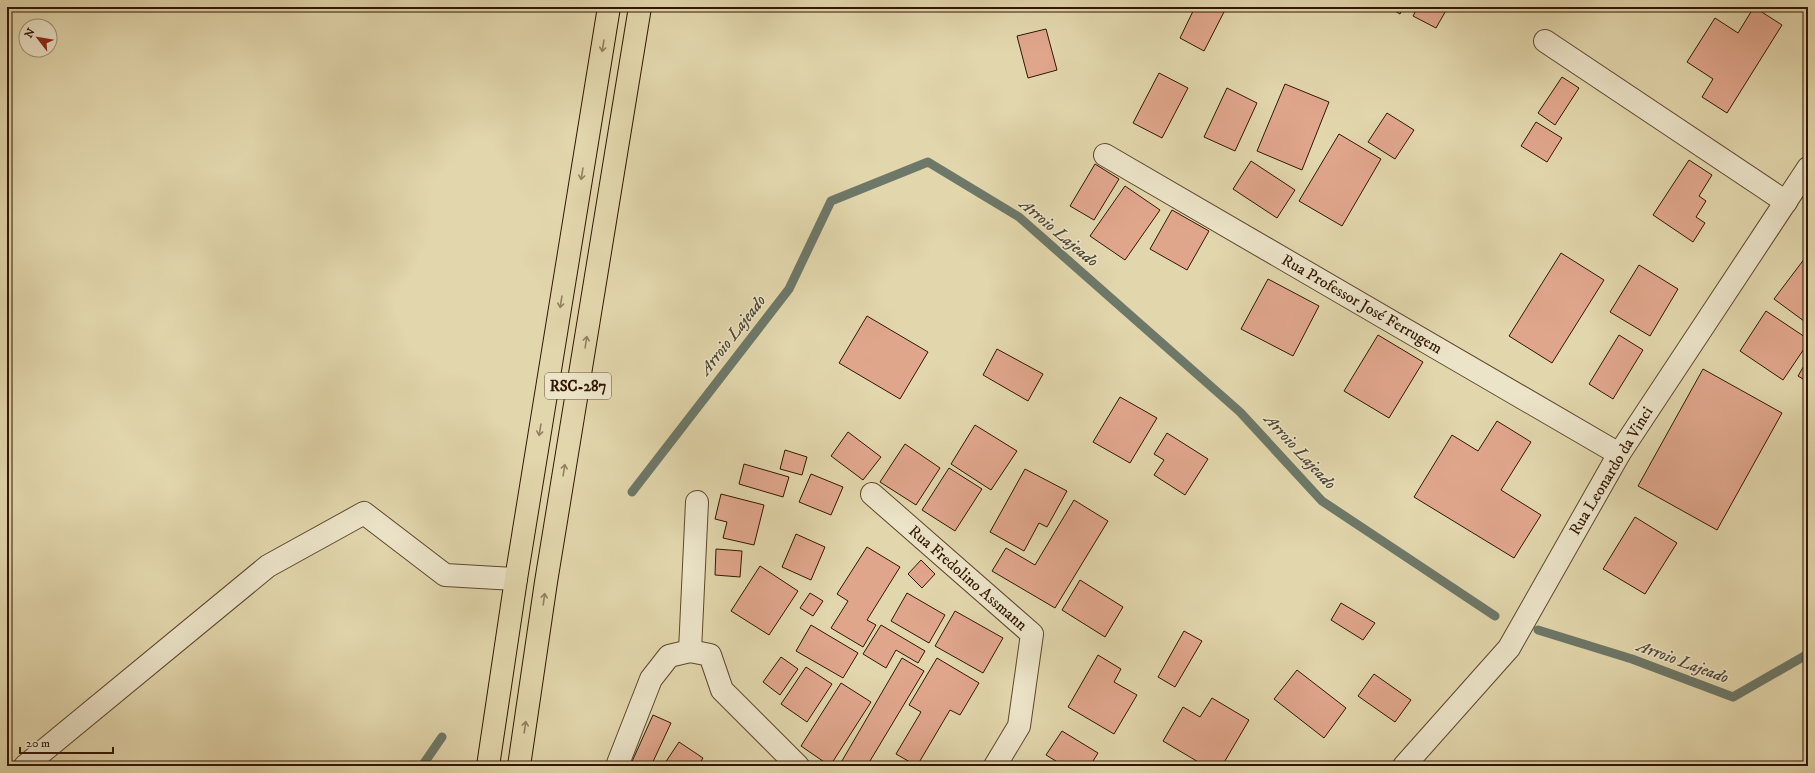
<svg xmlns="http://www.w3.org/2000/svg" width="1815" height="773" viewBox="0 0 1815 773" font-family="'IM FELL DW Pica',serif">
<rect width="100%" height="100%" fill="#e2d6ac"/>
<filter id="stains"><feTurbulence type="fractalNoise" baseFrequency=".005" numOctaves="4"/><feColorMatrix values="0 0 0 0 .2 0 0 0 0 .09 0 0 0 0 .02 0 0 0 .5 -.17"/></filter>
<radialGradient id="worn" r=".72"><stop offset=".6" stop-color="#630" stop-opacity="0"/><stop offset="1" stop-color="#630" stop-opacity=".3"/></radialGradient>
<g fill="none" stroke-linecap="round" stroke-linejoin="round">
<g stroke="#6d7868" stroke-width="9">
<path d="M632 492 789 289 831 201 928 162 1019 217 1240 412 1322 501 1495 616"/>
<path d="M1538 630 1632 659 1733 697 1808 654"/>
<path d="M422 766 442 737"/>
</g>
</g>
<g fill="#e0a68c" stroke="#321700">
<path d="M1195 7H1219L1225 10 1204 51 1180 38Z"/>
<path d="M1388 7H1403L1400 14Z"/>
<path d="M1418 7H1448L1436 28 1413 16Z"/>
<path d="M1754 7 1782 25 1727 113 1702 97 1713 79 1687 62 1715 18 1738 33Z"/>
<path d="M1046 29 1057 70 1028 78 1017 36Z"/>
<path d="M1159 73 1188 88 1162 138 1133 123Z"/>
<path d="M1562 77 1579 88 1555 125 1538 113Z"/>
<path d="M1285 84 1329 102 1302 170 1257 151Z"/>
<path d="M1227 88 1257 103 1235 151 1204 137Z"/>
<path d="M1387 113 1414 130 1395 159 1368 142Z"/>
<path d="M1536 122 1562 138 1547 162 1521 146Z"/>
<path d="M1339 134 1381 159 1342 226 1299 201Z"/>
<path d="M1689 160 1712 175 1699 196 1706 201 1696 217 1705 223 1693 242 1653 215Z"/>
<path d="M1251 161 1295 190 1277 218 1233 189Z"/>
<path d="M1095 164 1119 179 1094 220 1070 206Z"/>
<path d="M1125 186 1160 210 1125 260 1090 236Z"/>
<path d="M1172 210 1209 231 1187 270 1150 249Z"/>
<path d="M1561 253 1604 280 1552 363 1509 336Z"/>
<path d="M1808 254V324L1774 299Z"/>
<path d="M1639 265 1678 289 1650 336 1610 312Z"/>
<path d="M1268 279 1319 306 1293 356 1241 329Z"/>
<path d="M1766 311 1808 339V343L1783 380 1740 351Z"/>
<path d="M867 316 928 352 900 399 839 363Z"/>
<path d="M1378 335 1423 362 1389 418 1344 391Z"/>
<path d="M1619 335 1643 350 1613 399 1589 384Z"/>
<path d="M997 349 1043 374 1028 401 983 375Z"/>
<path d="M1808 359V382L1798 376Z"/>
<path d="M1703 369 1782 413 1717 530 1638 486Z"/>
<path d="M1120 397 1157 418 1130 463 1093 442Z"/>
<path d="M1497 421 1531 442 1501 490 1541 515 1514 558 1414 497 1452 435 1478 451Z"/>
<path d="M975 425 1017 451 991 490 951 464Z"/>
<path d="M848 432 881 457 863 480 831 456Z"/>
<path d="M1167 433 1208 459 1185 495 1154 475 1164 460 1154 454Z"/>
<path d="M905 444 940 468 916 505 880 482Z"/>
<path d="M785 450 807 457 802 475 780 469Z"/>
<path d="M744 464 789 477 783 497 739 484Z"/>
<path d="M949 468 982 489 955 531 922 510Z"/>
<path d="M1025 469 1067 491 1047 527 1039 523 1024 551 990 532Z"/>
<path d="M811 474 843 487 831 515 799 502Z"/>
<path d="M721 494 764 505 754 545 723 538 727 522 715 519Z"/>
<path d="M1074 500 1108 521 1055 608 992 571 1006 548 1035 565Z"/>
<path d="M1635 517 1677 543 1645 594 1603 569Z"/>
<path d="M796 534 825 547 811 580 782 567Z"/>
<path d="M867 547 900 567 867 620 876 625 863 647 831 628 848 601 837 594Z"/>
<path d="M716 549 742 551 740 577 715 575Z"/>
<path d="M921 560 935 574 922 588 908 574Z"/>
<path d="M760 566 798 591 769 635 731 611Z"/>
<path d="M1080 580 1123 607 1105 637 1062 610Z"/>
<path d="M810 593 823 601 813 616 800 608Z"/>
<path d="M907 593 945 615 929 643 891 621Z"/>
<path d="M1341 603 1375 623 1363 640 1331 620Z"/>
<path d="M955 611 1003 638 983 673 935 646Z"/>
<path d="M811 625 858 653 843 678 796 651Z"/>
<path d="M881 625 925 651 918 663 896 650 886 668 863 654Z"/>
<path d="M1184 631 1202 641 1175 687 1158 677Z"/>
<path d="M1098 655 1121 669 1114 682 1137 695 1114 734 1068 707Z"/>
<path d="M781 657 798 669 780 695 763 682Z"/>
<path d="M902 658 924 671 867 766H839Z"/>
<path d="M937 658 979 683 960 715 950 710 917 766 896 754 921 712 909 705Z"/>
<path d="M806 667 832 684 807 722 781 704Z"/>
<path d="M1297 670 1346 708 1324 738 1274 699Z"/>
<path d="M1374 674 1411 700 1395 722 1358 696Z"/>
<path d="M841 683 871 702 830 766 801 746Z"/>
<path d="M1212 698 1249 720 1222 766H1205L1163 741 1183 707 1200 717Z"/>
<path d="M653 715 671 723 651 766H630Z"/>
<path d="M1062 731 1098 753 1090 766H1064L1046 755Z"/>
<path d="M679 742 703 758 698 766H663Z"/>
</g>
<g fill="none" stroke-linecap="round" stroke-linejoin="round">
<defs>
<g id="minor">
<path d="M1545 41 1786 202"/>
<path d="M1105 155 1619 454"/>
<path d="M872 494 1032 634 1019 726 995 766"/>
<path d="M690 651 697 502"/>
<path d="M25 766 268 566 364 513 445 575 516 579"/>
<path d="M617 766 651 679 669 656 690 651 710 655 722 690 798 766"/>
<path d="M1404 766 1509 648 1619 454 1808 168"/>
</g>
<g id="highway">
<path d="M488 766 516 579 609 7"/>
<path d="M519 766 546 582 640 7"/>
</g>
</defs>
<use href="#minor" stroke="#5e472b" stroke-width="24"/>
<use href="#highway" stroke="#321700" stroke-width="24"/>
<use href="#minor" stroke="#ece4c9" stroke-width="22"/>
<use href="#highway" stroke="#e2d6ac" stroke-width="22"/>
</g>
<defs><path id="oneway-shaft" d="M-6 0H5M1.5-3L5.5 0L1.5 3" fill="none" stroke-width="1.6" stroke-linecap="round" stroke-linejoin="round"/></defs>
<g stroke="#93805f">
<use href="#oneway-shaft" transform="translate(603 46) rotate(99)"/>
<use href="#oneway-shaft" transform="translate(582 174) rotate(99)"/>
<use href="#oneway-shaft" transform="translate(561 302) rotate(99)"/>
<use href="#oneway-shaft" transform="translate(586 342) rotate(-81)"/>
<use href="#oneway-shaft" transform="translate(540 430) rotate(99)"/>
<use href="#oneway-shaft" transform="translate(564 470) rotate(-81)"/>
<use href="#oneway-shaft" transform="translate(544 599) rotate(-82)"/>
<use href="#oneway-shaft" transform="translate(525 727) rotate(-82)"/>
</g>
<g text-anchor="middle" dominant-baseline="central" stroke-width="3" stroke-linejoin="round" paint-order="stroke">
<rect fill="#ece4c9" stroke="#6a543c" stroke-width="1" x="545" y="373" width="66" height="26" rx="3"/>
<g font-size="15" font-weight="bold" fill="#321700">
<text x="578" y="386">RSC-287</text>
</g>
<g font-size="16" fill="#321700" stroke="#ece4c9">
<text transform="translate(1362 304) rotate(30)">Rua Professor José Ferrugem</text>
<text transform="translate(1611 471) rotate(-59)">Rua Leonardo da Vinci</text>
<text transform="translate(968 578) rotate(41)">Rua Fredolino Assmann</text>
</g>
<g font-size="17" font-style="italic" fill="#504834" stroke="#ece4c9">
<text transform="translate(1059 233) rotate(40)">Arroio Lajeado</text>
<text transform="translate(733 335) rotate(-52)">Arroio Lajeado</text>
<text transform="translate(1300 452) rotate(47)">Arroio Lajeado</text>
<text transform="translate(1683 662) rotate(20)">Arroio Lajeado</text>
</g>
</g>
<rect width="1815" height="773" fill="none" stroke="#e2d6ac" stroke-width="24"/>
<rect x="8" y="8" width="1799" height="757" fill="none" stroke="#321700" stroke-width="2"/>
<rect x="12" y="12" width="1791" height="749" fill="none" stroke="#321700"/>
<g transform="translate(38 38) rotate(301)"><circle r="19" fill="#ece4c9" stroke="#a29279"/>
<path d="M0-3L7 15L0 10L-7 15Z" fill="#8f2418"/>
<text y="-6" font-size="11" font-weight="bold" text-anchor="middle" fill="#321700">N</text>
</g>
<path d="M20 747v6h93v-6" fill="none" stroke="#321700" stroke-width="2"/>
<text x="26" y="747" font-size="12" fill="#321700" stroke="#ece4c9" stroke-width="3" paint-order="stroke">20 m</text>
<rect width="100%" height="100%" filter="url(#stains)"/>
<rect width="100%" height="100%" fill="url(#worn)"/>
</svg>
